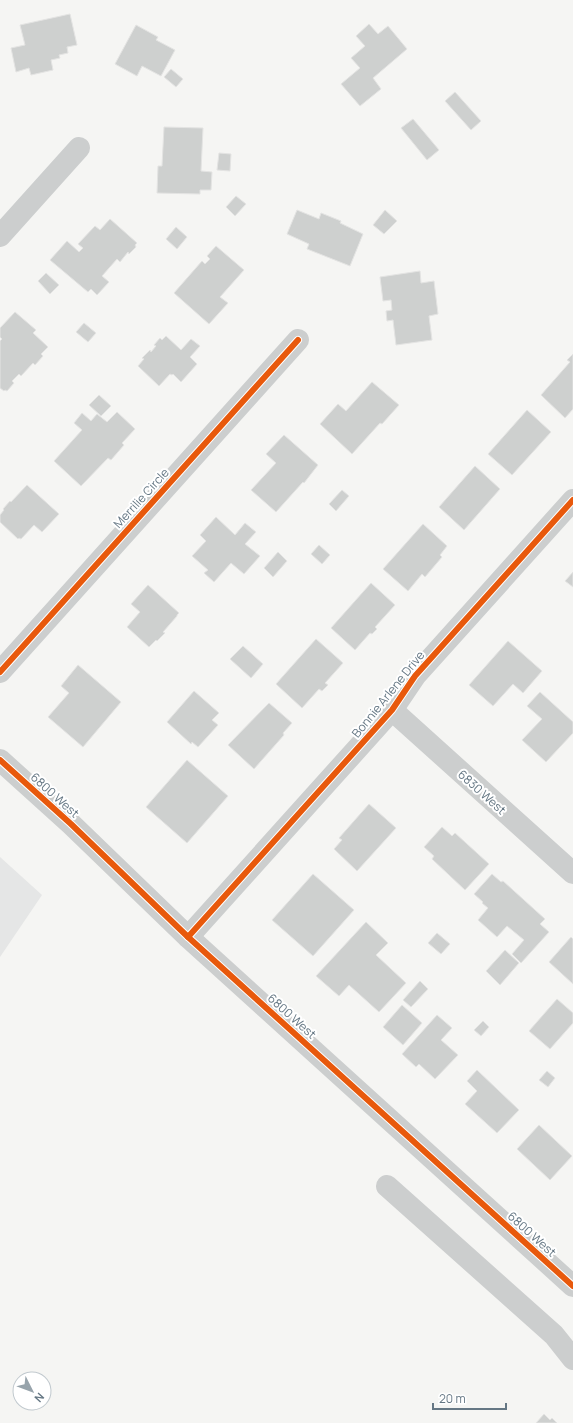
<svg xmlns="http://www.w3.org/2000/svg" width="573" height="1423" viewBox="0 0 573 1423" font-family="Manrope,sans-serif">
<rect width="100%" height="100%" fill="#f5f5f3"/>
<path fill="#e5e6e6" d="M0 857 42 895 0 957Z"/>
<g fill="#ced0cf" stroke="#e4e4e3">
<path d="M70 14 77 45 67 47 68 53 59 55 60 58 51 60 53 70 31 75 29 68 16 72 11 48 25 45 20 25Z"/>
<path d="M369 24 378 34 388 26 407 49 373 78 381 89 360 106 341 84 360 68 351 58 365 46 356 36Z"/>
<path d="M136 25 158 37 156 40 175 50 161 76 142 66 137 76 115 64Z"/>
<path d="M171 69 183 79 176 87 164 77Z"/>
<path d="M455 92 481 121 471 130 445 101Z"/>
<path d="M413 119 439 150 427 160 401 128Z"/>
<path d="M164 127 203 128 201 171 212 172 211 190H200V194L157 193 158 166H162Z"/>
<path d="M219 153 231 154 230 171 217 170Z"/>
<path d="M236 196 246 204 235 216 226 207Z"/>
<path d="M297 210 319 219 321 213 341 221 340 223 363 234 350 266 307 249 309 244 287 234Z"/>
<path d="M385 210 397 221 384 234 373 225Z"/>
<path d="M110 219 137 243 135 245 136 247 129 254 128 252 120 262 117 259 102 276 109 282 97 295 91 289 88 292 50 260 67 241 79 252 83 248 78 244 95 226 100 230Z"/>
<path d="M176 227 187 237 177 249 166 239Z"/>
<path d="M216 246 244 270 220 297 228 303 209 324 174 293 202 261 205 264 210 259 207 256Z"/>
<path d="M420 271 421 283 434 281 438 314 429 316 432 340 396 345 393 320 387 321 386 311 392 310 391 300 383 301 380 277Z"/>
<path d="M46 273 59 285 50 294 38 281Z"/>
<path d="M15 312 36 330 33 333 48 347 41 354 43 356 35 365 33 363 21 376 19 374 12 381 14 383 7 391 5 390 4 391 0 388V341L2 339 0 337V328Z"/>
<path d="M84 323 96 333 88 342 76 332Z"/>
<path d="M166 336 181 350 191 339 200 346 190 357 197 364 181 382 173 374 172 375 170 374 159 386 138 366 144 359 142 358 150 350 151 352 156 346 154 345 160 338 162 340Z"/>
<path d="M573 354V409L565 418 541 395 570 362 567 360Z"/>
<path d="M372 382 399 405 382 424 380 423 352 454 320 424 338 404 346 411Z"/>
<path d="M99 395 111 406 101 416 89 405Z"/>
<path d="M527 410 551 432 512 475 488 454Z"/>
<path d="M117 412 135 429 122 443 124 445 111 460 108 458 81 486 54 461 82 430 74 423 82 413 91 421 97 414 107 422Z"/>
<path d="M284 435 318 465 304 483 303 482 276 512 251 490 276 463 266 454Z"/>
<path d="M475 466 500 489 464 530 439 507Z"/>
<path d="M27 485 59 514 42 532 34 525 21 539 19 538 18 539 0 522V515L4 510 3 509 10 501 11 502Z"/>
<path d="M342 490 349 496 336 511 329 504Z"/>
<path d="M216 517 235 535 245 523 256 532 245 544 260 556 244 574 231 563 214 582 204 573 208 570 192 556 206 541 200 535Z"/>
<path d="M423 524 447 546 440 555 442 557 425 577 422 574 408 591 383 569Z"/>
<path d="M319 545 330 555 322 564 311 554Z"/>
<path d="M278 552 287 561 273 577 264 568Z"/>
<path d="M573 572V587L565 581Z"/>
<path d="M371 583 395 605 375 627 377 629 372 634 370 633 355 650 331 628Z"/>
<path d="M148 585 179 613 177 615V616L163 632 165 633 157 641 156 640 149 647 127 627 140 612 131 604Z"/>
<path d="M316 639 343 663 325 683 328 685 322 691 319 689 302 708 276 684Z"/>
<path d="M508 641 542 671 523 693 513 684 493 706 469 685Z"/>
<path d="M243 646 263 664 251 678 230 659Z"/>
<path d="M78 665 121 702 83 747 48 717 69 693 61 686Z"/>
<path d="M194 691 219 713 212 720 218 725 198 747 192 742 191 744 167 722Z"/>
<path d="M540 692 573 722V733L546 762 522 740 542 719 527 706Z"/>
<path d="M269 703 292 723 283 733 284 735 254 769 228 745Z"/>
<path d="M187 760 228 796 187 843 146 807Z"/>
<path d="M369 804 396 828 357 871 334 849 342 840 339 838Z"/>
<path d="M442 827 452 836 455 833 489 864 465 890 432 859 434 856 424 847Z"/>
<path d="M313 874 354 910 313 956 272 920Z"/>
<path d="M492 874 501 882 503 881 545 919 540 924 549 932 521 963 512 954 524 940 507 926 497 937 478 920 488 908 482 903 483 902 474 894Z"/>
<path d="M366 922 388 943 376 955 406 983 379 1012 349 985 339 996 316 976Z"/>
<path d="M437 933 450 944 441 954 428 943Z"/>
<path d="M571 937 573 939V984L549 962Z"/>
<path d="M505 950 519 963 500 985 486 971Z"/>
<path d="M420 981 428 989 411 1007 403 1000Z"/>
<path d="M557 999 573 1013V1023L550 1049 529 1031Z"/>
<path d="M402 1005 422 1023 403 1045 383 1027Z"/>
<path d="M437 1015 452 1028 441 1040 458 1055 435 1079 419 1064 416 1067 402 1054Z"/>
<path d="M483 1021 489 1027 481 1036 474 1030Z"/>
<path d="M477 1070 519 1110 497 1133 465 1104 477 1091 467 1081Z"/>
<path d="M547 1071 555 1078 548 1087 539 1080Z"/>
<path d="M539 1125 572 1156 550 1180 517 1149Z"/>
<path d="M544 1414 550 1420 552 1418 557 1423H536Z"/>
</g>
<g fill="none" stroke-linecap="round" stroke-linejoin="round">
<g stroke="#cccece" stroke-width="22">
<path d="M0 236 79 148"/>
<path d="M0 672 298 340"/>
<path d="M392 710 573 873"/>
<path d="M0 760 71 824 188 937 573 1286"/>
<path d="M188 937 392 710 415 676 573 500"/>
<path d="M387 1186 554 1335 573 1359"/>
</g>
<defs>
<g id="cycleway">
<path d="M0 672 298 340"/>
<path d="M0 760 71 824 188 937 573 1286"/>
<path d="M188 937 392 710 415 676 573 500"/>
</g>
</defs>
<use href="#cycleway" stroke="#fff" stroke-width="8"/>
<use href="#cycleway" stroke="#e8590c" stroke-width="6"/>
</g>
<g text-anchor="middle" dominant-baseline="central" stroke-width="4" stroke-linejoin="round" paint-order="stroke">
<g font-size="12" fill="#657784" stroke="#fff">
<text transform="translate(141 498) rotate(-48)">Merrilie Circle</text>
<text transform="translate(388 694) rotate(-51)">Bonnie Arlene Drive</text>
<text transform="translate(482 792) rotate(42)">6830 West</text>
<text transform="translate(55 795) rotate(42)">6800 West</text>
<text transform="translate(292 1016) rotate(42)">6800 West</text>
<text transform="translate(532 1234) rotate(42)">6800 West</text>
</g>
</g>
<g transform="translate(32 1391) rotate(132)"><circle r="19" fill="#ffffff" stroke="#c1c9ce"/>
<path d="M0-3L7 15L0 10L-7 15Z" fill="#97a3ab"/>
<text y="-6" font-size="11" font-weight="bold" text-anchor="middle" fill="#657784">N</text>
</g>
<path d="M433 1403v6h73v-6" fill="none" stroke="#657784" stroke-width="2"/>
<text x="439" y="1403" font-size="12" fill="#657784" stroke="#ffffff" stroke-width="3" paint-order="stroke">20 m</text>
</svg>
